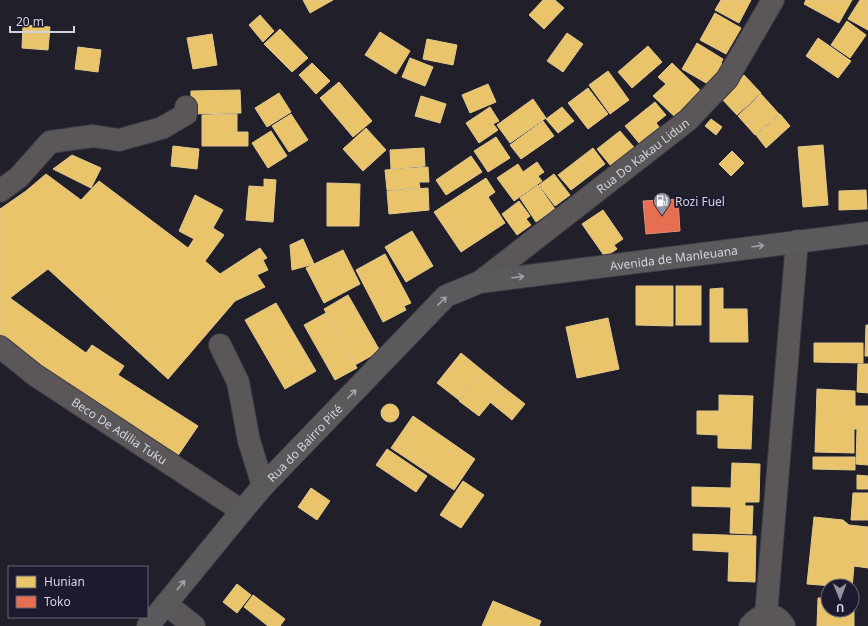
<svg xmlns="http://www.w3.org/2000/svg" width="868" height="626" viewBox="0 0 868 626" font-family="'Noto Sans',sans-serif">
<rect width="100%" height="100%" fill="#201f2a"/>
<g fill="#e9c46a" stroke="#e2c88d">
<path d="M303 0H333L310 13Z"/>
<path d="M543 0H555L564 8 544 29 529 15Z"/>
<path d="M721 0H751L739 23 715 10Z"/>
<path d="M806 0H852L839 23 804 4Z"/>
<path d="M860 0H868V30L848 19Z"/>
<path d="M715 13 741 28 726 54 700 40Z"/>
<path d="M260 15 274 31 263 42 249 25Z"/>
<path d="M847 21 866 35 850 58 831 45Z"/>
<path d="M23 25 50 27 48 50 22 48Z"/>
<path d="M280 29 308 58 292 72 264 44Z"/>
<path d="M380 32 410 51 396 74 365 55Z"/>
<path d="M567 33 583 44 563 72 547 61Z"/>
<path d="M212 34 217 65 193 69 187 38Z"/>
<path d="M818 38 851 61 838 78 806 56Z"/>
<path d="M427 39 457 45 453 65 423 59Z"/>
<path d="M697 43 723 59 721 63 726 66 713 87 682 69Z"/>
<path d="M648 46 662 62 632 88 618 72Z"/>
<path d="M78 47 101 50 98 72 75 69Z"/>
<path d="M410 58 433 67 425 86 402 77Z"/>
<path d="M312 63 330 81 316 94 299 75Z"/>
<path d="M672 63 701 91 675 117 653 96 666 84 658 77Z"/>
<path d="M608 71 629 100 610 114 589 85Z"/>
<path d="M744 75 761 93 737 115 720 97Z"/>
<path d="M339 82 372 121 353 137 320 98Z"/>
<path d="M488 84 496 102 470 113 462 95Z"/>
<path d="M588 88 608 114 588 129 568 103Z"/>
<path d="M240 90 241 113 191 114V91Z"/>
<path d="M279 93 291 112 267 127 255 108Z"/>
<path d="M761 94 771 105 747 126 738 116Z"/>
<path d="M421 96 446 104 440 123 415 116Z"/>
<path d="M533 99 546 118 510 143 497 125Z"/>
<path d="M655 102 666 115 656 123 664 133 644 149 625 126Z"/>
<path d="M771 105 779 114 755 135 747 126Z"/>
<path d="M490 107 499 121 493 124 498 130 479 143 466 123Z"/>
<path d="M562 107 574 121 558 133 546 119Z"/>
<path d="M237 114V132H248V146H202V115Z"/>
<path d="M291 114 308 140 289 152 272 126Z"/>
<path d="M780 114 790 126 766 148 756 135Z"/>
<path d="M711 119 722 127 716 135 705 126Z"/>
<path d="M543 121 554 136 521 159 510 145Z"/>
<path d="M366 128 386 150 363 171 343 149Z"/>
<path d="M271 131 287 156 268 168 252 143Z"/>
<path d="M620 131 638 152 615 171 597 149Z"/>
<path d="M496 137 510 158 488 172 474 151Z"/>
<path d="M823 145 828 205 803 207 798 147Z"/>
<path d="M173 146 199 149 197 169 171 166Z"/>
<path d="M424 148 425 166 391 169 390 150Z"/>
<path d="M593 148 605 164 571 190 558 175Z"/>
<path d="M732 151 744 163 731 176 719 164Z"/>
<path d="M72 155 101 168 91 188 53 169Z"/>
<path d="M471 156 482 172 446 195 436 180Z"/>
<path d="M537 162 544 172 538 176 542 181 514 201 497 178 518 164 523 172Z"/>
<path d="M428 167 429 182H419L420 188 387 190 385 170Z"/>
<path d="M46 174 81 200 99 181 188 248 194 239 179 231 195 195 223 210 213 228 224 235 205 261 220 274 260 248 267 258 263 260 268 270 257 275 265 287 235 301 168 379 48 269 10 298 86 353 92 345 124 366 118 375 198 426 177 457 0 338V209L26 191Z"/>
<path d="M554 174 570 195 555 206 539 185Z"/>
<path d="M486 178 495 192 488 197 505 223 461 252 434 212Z"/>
<path d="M264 179 276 180 273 222 246 220 249 186 264 187Z"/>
<path d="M327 183 360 184 359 226H327Z"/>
<path d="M538 185 555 209 536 222 520 198Z"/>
<path d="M428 188 429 210 389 214 387 191Z"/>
<path d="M866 190 867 209 839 210V191Z"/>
<path d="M519 201 530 216 526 219 531 225 517 235 502 214Z"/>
<path d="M603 210 623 239 614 245 617 249 605 257 582 224Z"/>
<path d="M412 231 433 266 406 282 385 247Z"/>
<path d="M303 239 314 264 292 270 290 245Z"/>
<path d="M343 250 360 284 324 303 306 268Z"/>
<path d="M385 254 411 303 404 306 406 310 383 322 356 270Z"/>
<path d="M636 286H673V326L636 325Z"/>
<rect x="676" y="286" width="25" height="39"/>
<path d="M723 288V309H747L748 342H710V289Z"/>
<path d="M348 295 380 351 355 365 324 309Z"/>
<path d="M276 303 316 371 285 389 245 320Z"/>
<path d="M326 313 357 368 335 380 304 325Z"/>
<path d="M608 318 619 369 577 378 566 327Z"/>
<path d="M866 325H868V356H865Z"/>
<path d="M814 343H863V363L814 362Z"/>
<path d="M461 353 483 371 459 400 437 383Z"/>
<path d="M858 364H868V393L857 392Z"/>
<path d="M483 371 503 387 479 416 459 401Z"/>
<path d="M503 387 525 404 512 420 490 402Z"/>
<path d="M817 389 855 391V406H868V429H854V453L815 452Z"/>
<path d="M719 395 753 396 751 449 718 448V435L697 434V411H719Z"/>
<circle cx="390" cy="413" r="9"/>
<path d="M413 416 475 459 454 490 391 448Z"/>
<path d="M857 429H868V465L856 464Z"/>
<path d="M387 449 427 476 416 492 376 465Z"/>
<path d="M813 457H855V470L813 469Z"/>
<path d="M732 463 760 464 759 502H745V506H753L752 534 730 533 731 507 692 506V487L731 488Z"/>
<path d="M857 475 868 476V489H857Z"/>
<path d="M463 481 484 495 461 528 440 515Z"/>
<path d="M311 488 330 501 317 520 298 507Z"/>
<path d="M853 493H868V520H851Z"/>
<path d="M814 517 843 520 849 525 868 527V568L854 566 852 588V586H833L807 584Z"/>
<path d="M693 534 756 536 755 582 728 581 729 552 693 550Z"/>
<path d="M237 584 251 595 237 613 223 602Z"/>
<path d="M253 595 285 619 280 626H268L244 607Z"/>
<path d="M818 598H828V610H852V599H854V626H817Z"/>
<path d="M493 601 541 621 539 626H482Z"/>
</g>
<path fill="#e76f51" stroke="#e18d7c" d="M678 199 680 231 646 234 643 201Z"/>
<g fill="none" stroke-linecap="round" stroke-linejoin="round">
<defs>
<g id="minor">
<path d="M0 191 19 177 50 142 93 136 119 140 162 128 186 114V107"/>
<path id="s1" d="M480 282 688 120 727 79 773 0"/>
<path d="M220 345 238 382 249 441 263 486"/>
<path id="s2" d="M0 347 35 375 242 511"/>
<path d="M166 604 194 626"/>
<path d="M766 615 797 241"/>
<path d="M750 626C760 613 775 611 784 626"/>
</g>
<g id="major">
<path id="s3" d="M148 626 242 511 263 486 446 296 480 282 868 233"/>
</g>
</defs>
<use href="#minor" stroke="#3a3943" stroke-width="24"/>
<use href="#major" stroke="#3a3943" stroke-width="24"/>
<use href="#minor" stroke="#5b5758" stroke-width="22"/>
<use href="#major" stroke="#5c595c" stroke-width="22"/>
</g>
<defs><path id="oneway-shaft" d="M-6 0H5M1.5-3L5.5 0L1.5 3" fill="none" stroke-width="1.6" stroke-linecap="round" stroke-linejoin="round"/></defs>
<g stroke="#a3a2ab">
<use href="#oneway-shaft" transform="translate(758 246) rotate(-7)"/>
<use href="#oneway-shaft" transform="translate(518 277) rotate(-7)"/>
<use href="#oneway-shaft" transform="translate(442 301) rotate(-44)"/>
<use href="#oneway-shaft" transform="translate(352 394) rotate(-46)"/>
<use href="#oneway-shaft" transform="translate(181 585) rotate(-51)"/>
</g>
<defs>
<symbol id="fuel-pin" viewBox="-11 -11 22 30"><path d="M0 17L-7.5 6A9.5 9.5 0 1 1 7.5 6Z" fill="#9493a0" stroke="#1d1a2f"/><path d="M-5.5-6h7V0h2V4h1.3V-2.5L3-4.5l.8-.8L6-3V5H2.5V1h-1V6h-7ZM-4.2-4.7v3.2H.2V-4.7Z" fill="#fff"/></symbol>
</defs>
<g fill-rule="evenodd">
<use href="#fuel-pin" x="652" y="191" width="20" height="27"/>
</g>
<g text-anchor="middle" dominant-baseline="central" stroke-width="4" stroke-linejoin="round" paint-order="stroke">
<g font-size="12" fill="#d2d2e0" stroke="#1d1a2f">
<text stroke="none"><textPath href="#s1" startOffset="206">Rua Do Kakau Lidun</textPath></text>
<text stroke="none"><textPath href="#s3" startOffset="677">Avenida de Manleuana</textPath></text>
<text stroke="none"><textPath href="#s2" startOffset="146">Beco De Adilia Tuku</textPath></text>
<text stroke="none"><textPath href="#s3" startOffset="241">Rua do Bairro Pité</textPath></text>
</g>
<g font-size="12" fill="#d2d2e0" stroke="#1d1a2f" text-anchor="start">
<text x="675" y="201">Rozi Fuel</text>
</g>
</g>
<rect x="8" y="566" width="140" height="52" fill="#1d1a2f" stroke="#656476"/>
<rect x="16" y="576" width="20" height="12" fill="#e9c46a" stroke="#656476"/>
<text x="44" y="586" font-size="12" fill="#d2d2e0">Hunian</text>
<rect x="16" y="596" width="20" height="12" fill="#e76f51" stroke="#656476"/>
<text x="44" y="606" font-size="12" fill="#d2d2e0">Toko</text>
<g transform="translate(840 598) rotate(179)"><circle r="19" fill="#1d1a2f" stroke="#656476"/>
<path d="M0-3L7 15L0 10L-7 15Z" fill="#9493a0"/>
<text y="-6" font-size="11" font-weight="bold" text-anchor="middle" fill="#d2d2e0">U</text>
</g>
<path d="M10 26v6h64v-6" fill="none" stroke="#d2d2e0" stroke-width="2"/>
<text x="16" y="26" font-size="12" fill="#d2d2e0" stroke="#1d1a2f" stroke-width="3" paint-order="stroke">20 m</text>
</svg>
